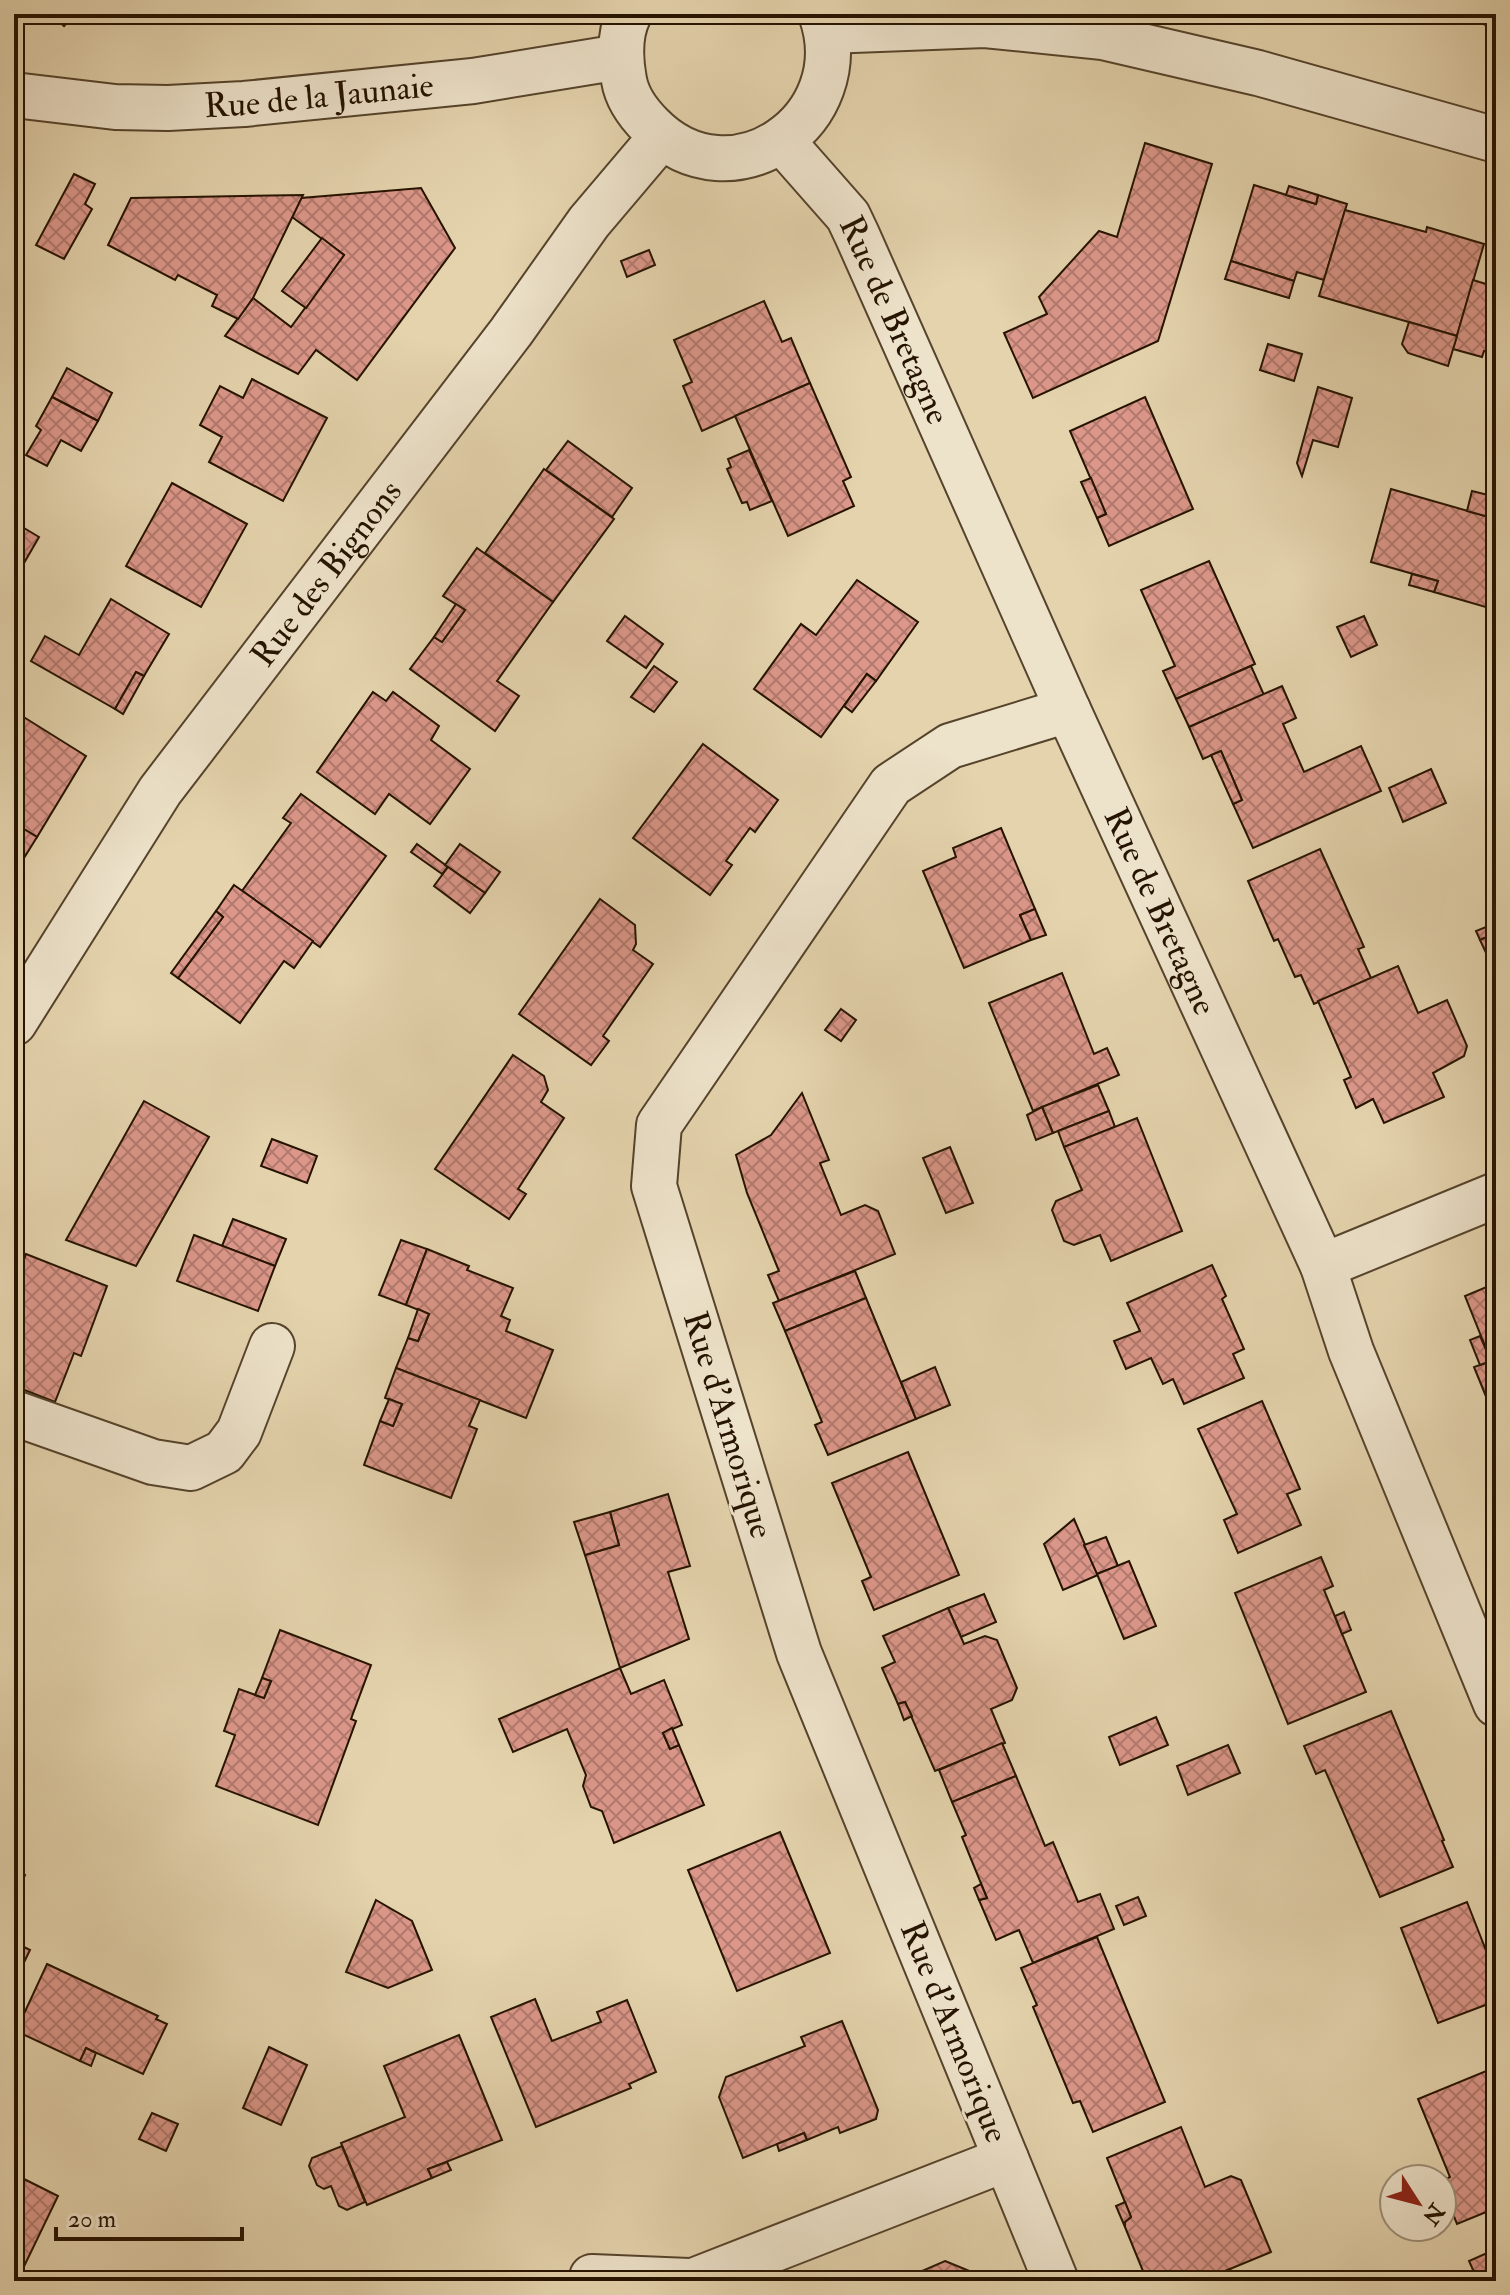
<svg xmlns="http://www.w3.org/2000/svg" width="1510" height="2295" viewBox="0 0 1510 2295" font-family="'IM FELL Double Pica',serif">
<defs>
<pattern id="building-cross-hatch" width="8" height="8" patternUnits="userSpaceOnUse" patternTransform="scale(2)"><rect width="8" height="8" fill="#dc978a"/><path d="M0 0l8 8M0 8l8-8" fill="none" stroke="#b27a6e"/></pattern>
</defs>
<rect width="100%" height="100%" fill="#e4d3ad"/>
<filter id="stains"><feTurbulence type="fractalNoise" baseFrequency=".0025" numOctaves="4"/><feColorMatrix values="0 0 0 0 .2 0 0 0 0 .09 0 0 0 0 .02 0 0 0 .5 -.17"/></filter>
<radialGradient id="worn" r=".72"><stop offset=".6" stop-color="#630" stop-opacity="0"/><stop offset="1" stop-color="#630" stop-opacity=".3"/></radialGradient>
<g fill="url(#building-cross-hatch)" stroke="#251300" stroke-width="2">
<path d="M51 14H75L64 26Z"/>
<path d="M1462 14H1496V30Z"/>
<path d="M1145 143 1212 164 1158 341 1033 398 1004 333 1047 314 1039 297 1099 231 1117 237Z"/>
<path d="M74 174 95 184 85 204 92 209 64 259 36 245Z"/>
<path d="M1254 185 1316 204 1318 195 1347 204 1324 280 1297 272 1294 281 1231 261Z"/>
<path d="M1289 186 1318 195 1316 204 1286 195Z"/>
<path d="M421 188 455 248 357 380 316 350 298 374 225 336 253 298 291 327 344 255 292 217 301 198Z"/>
<path d="M303 195 253 298 238 319 212 306 217 295 178 275 175 280 108 245 131 198Z"/>
<path d="M1345 210 1426 232 1427 227 1484 244 1457 336 1319 296Z"/>
<path d="M322 238 344 255 306 308 282 291Z"/>
<path d="M649 250 655 265 627 277 621 261Z"/>
<path d="M1231 261 1294 281 1289 298 1225 279Z"/>
<path d="M1473 280 1496 287V354L1484 351 1482 357 1453 349Z"/>
<path d="M764 301 782 342 791 338 810 383 702 431 683 386 692 382 674 340Z"/>
<path d="M1409 322 1457 336 1448 366 1408 353 1402 344Z"/>
<path d="M1268 344 1302 354 1294 381 1260 370Z"/>
<path d="M67 368 112 393 98 421 52 397Z"/>
<path d="M252 379 327 418 283 501 209 462 222 437 200 425 220 386 243 398Z"/>
<path d="M810 383 851 477 843 481 854 506 788 536 735 416Z"/>
<path d="M1318 387 1352 398 1338 447 1313 440 1302 476 1297 463Z"/>
<path d="M52 397 98 421 81 451 61 440 47 466 26 455 41 430 36 426Z"/>
<path d="M1145 397 1193 509 1109 546 1097 518 1106 514 1070 431Z"/>
<path d="M568 441 632 488 612 517 546 470Z"/>
<path d="M749 450 772 501 750 510 747 502 742 503 727 469 731 467 728 459Z"/>
<path d="M544 469 614 519 553 602 485 553Z"/>
<path d="M1091 478 1106 514 1097 518 1081 482Z"/>
<path d="M172 483 247 524 201 607 126 566Z"/>
<path d="M1391 489 1496 519V610L1434 592 1438 581 1371 562Z"/>
<path d="M1472 491 1496 497V519L1467 511Z"/>
<path d="M14 522 39 537 24 563 14 557Z"/>
<path d="M477 548 553 602 497 681 519 696 495 731 410 669 434 637 442 642 465 610 443 596Z"/>
<path d="M1209 561 1255 664 1176 699 1163 671 1175 666 1141 590Z"/>
<path d="M1412 574 1438 581 1434 592 1409 585Z"/>
<path d="M857 580 918 622 876 681 867 674 821 737 754 689 801 624 816 635Z"/>
<path d="M111 599 169 634 144 676 136 672 115 709 31 661 45 636 79 655Z"/>
<path d="M456 604 465 610 442 642 434 637Z"/>
<path d="M625 616 663 644 646 668 607 641Z"/>
<path d="M1364 616 1377 645 1351 657 1337 627Z"/>
<path d="M14 642 23 647 14 662Z"/>
<path d="M654 666 677 682 654 712 631 697Z"/>
<path d="M1251 666 1264 695 1189 727 1176 699Z"/>
<path d="M136 672 144 676 123 714 115 709Z"/>
<path d="M867 674 876 681 852 712 844 706Z"/>
<path d="M1282 686 1296 718 1283 724 1304 772 1361 746 1381 791 1253 848 1233 804 1242 800 1221 751 1203 759 1189 727Z"/>
<path d="M373 692 386 701 393 692 439 726 431 740 470 769 430 824 389 794 375 814 317 772Z"/>
<path d="M14 711 86 756 37 837 14 823Z"/>
<path d="M703 744 778 800 755 832 750 828 726 861 732 865 710 895 633 838Z"/>
<path d="M1221 751 1242 800 1233 804 1211 755Z"/>
<path d="M1431 769 1446 803 1403 822 1389 788Z"/>
<path d="M301 794 386 856 320 947 242 891 291 823 283 818Z"/>
<path d="M14 823 37 837 14 874Z"/>
<path d="M1001 828 1035 909 1020 915 1031 940 964 968 923 871 956 857 953 848Z"/>
<path d="M417 844 448 867 442 874 411 852Z"/>
<path d="M460 844 500 872 485 893 445 865Z"/>
<path d="M1320 849 1364 947 1358 949 1371 978 1314 1004 1301 975 1295 977 1278 939 1274 941 1248 881Z"/>
<path d="M448 867 485 893 470 913 434 886Z"/>
<path d="M234 885 313 941 294 968 284 961 240 1023 178 978 223 917 216 911Z"/>
<path d="M600 899 635 925 636 944 633 950 653 964 603 1036 609 1041 591 1065 519 1014Z"/>
<path d="M1035 909 1046 935 1031 940 1020 915Z"/>
<path d="M216 911 223 917 178 978 171 973Z"/>
<path d="M1496 923V933L1480 940 1476 931Z"/>
<path d="M1496 933V970H1494L1480 940Z"/>
<path d="M1398 966 1418 1013 1447 1000 1467 1046 1464 1056 1433 1073 1444 1097 1384 1123 1373 1099 1356 1108 1344 1080 1351 1077 1318 1001Z"/>
<path d="M1062 973 1094 1054 1107 1048 1119 1075 1033 1111 989 1003Z"/>
<path d="M841 1009 856 1020 841 1041 825 1030Z"/>
<path d="M513 1055 544 1076 548 1090 541 1102 564 1118 518 1189 526 1194 509 1219 435 1169Z"/>
<path d="M1098 1085 1109 1111 1053 1133 1042 1107Z"/>
<path d="M802 1093 829 1160 820 1163 841 1215 865 1205 878 1211 895 1254 779 1301 768 1275 779 1271 747 1193 736 1155 771 1135Z"/>
<path d="M144 1101 209 1137 136 1266 66 1240Z"/>
<path d="M1042 1107 1053 1133 1036 1140 1027 1115Z"/>
<path d="M1109 1111 1115 1127 1064 1147 1058 1131Z"/>
<path d="M1137 1118 1182 1231 1111 1261 1100 1235 1074 1245 1064 1241 1052 1210 1056 1201 1082 1190 1064 1147Z"/>
<path d="M272 1139 317 1156 307 1183 261 1166Z"/>
<path d="M950 1147 973 1203 946 1213 923 1158Z"/>
<path d="M233 1219 286 1239 275 1266 222 1246Z"/>
<path d="M194 1235 275 1266 258 1311 177 1281Z"/>
<path d="M401 1240 427 1249 406 1305 379 1295Z"/>
<path d="M427 1249 469 1266 467 1270 513 1288 501 1316 510 1320 506 1331 553 1350 526 1418 396 1368 408 1338 418 1341 429 1314 406 1305Z"/>
<path d="M26 1254 107 1286 81 1356 74 1353 55 1402 14 1386V1287Z"/>
<path d="M1212 1265 1226 1296 1222 1299 1244 1349 1233 1354 1244 1378 1184 1404 1173 1379 1163 1384 1151 1358 1126 1369 1114 1341 1140 1331 1127 1303Z"/>
<path d="M855 1271 866 1298 785 1331 773 1303Z"/>
<path d="M1496 1283V1421L1474 1367 1491 1361 1465 1296Z"/>
<path d="M866 1298 916 1419 828 1455 815 1425 822 1422 785 1331Z"/>
<path d="M418 1309 429 1314 418 1341 408 1338Z"/>
<path d="M1480 1336 1491 1361 1480 1365 1470 1340Z"/>
<path d="M935 1367 950 1405 916 1419 901 1382Z"/>
<path d="M396 1368 480 1400 469 1426 477 1429 451 1498 364 1465 380 1421 393 1426 402 1404 385 1398Z"/>
<path d="M389 1399 402 1404 393 1426 380 1421Z"/>
<path d="M1262 1401 1300 1489 1287 1494 1301 1525 1238 1553 1224 1520 1237 1514 1198 1429Z"/>
<path d="M14 1444 24 1447 14 1477Z"/>
<path d="M908 1452 959 1575 874 1610 862 1581 871 1577 832 1483Z"/>
<path d="M668 1494 690 1566 668 1572 689 1639 620 1668 585 1555 619 1545 610 1512Z"/>
<path d="M610 1512 619 1545 585 1555 574 1522Z"/>
<path d="M1074 1519 1098 1575 1063 1590 1044 1544Z"/>
<path d="M1106 1537 1118 1566 1097 1574 1084 1545Z"/>
<path d="M1321 1557 1333 1586 1324 1590 1366 1692 1288 1724 1235 1593Z"/>
<path d="M1129 1561 1156 1626 1124 1639 1097 1574Z"/>
<path d="M984 1594 996 1622 961 1637 948 1608Z"/>
<path d="M948 1608 964 1644 985 1636 997 1640 1017 1688 1012 1700 991 1709 1005 1743 935 1771 905 1702 898 1704 882 1668 895 1662 883 1636Z"/>
<path d="M1344 1612 1351 1630 1342 1634 1335 1616Z"/>
<path d="M280 1630 371 1665 351 1719 356 1721 318 1825 216 1786 235 1735 224 1731 239 1689 264 1698 271 1681 262 1678Z"/>
<path d="M620 1668 631 1694 664 1680 682 1725 663 1733 670 1749 679 1745 704 1805 614 1843 602 1811 591 1807 583 1786 586 1775 567 1729 513 1752 499 1719Z"/>
<path d="M262 1678 271 1681 264 1698 255 1695Z"/>
<path d="M905 1702 912 1716 904 1720 898 1704Z"/>
<path d="M1391 1711 1444 1840 1442 1841 1453 1867 1380 1897 1325 1770 1316 1774 1304 1746Z"/>
<path d="M1156 1717 1168 1745 1120 1765 1109 1737Z"/>
<path d="M672 1728 679 1745 670 1749 663 1733Z"/>
<path d="M1002 1743 1016 1776 952 1802 939 1770Z"/>
<path d="M1228 1745 1240 1773 1188 1795 1177 1766Z"/>
<path d="M1016 1776 1045 1846 1053 1842 1078 1902 1100 1894 1114 1929 1033 1963 1019 1930 996 1940 979 1900 987 1898 962 1837 966 1835 952 1802Z"/>
<path d="M780 1832 830 1953 737 1991 688 1870Z"/>
<path d="M14 1870 25 1875 14 1899Z"/>
<path d="M981 1884 987 1898 979 1900 974 1888Z"/>
<path d="M1138 1897 1146 1916 1124 1925 1116 1906Z"/>
<path d="M376 1900 412 1921 432 1970 388 1988 346 1972Z"/>
<path d="M1467 1902 1496 1976V2001L1438 2023 1401 1928Z"/>
<path d="M1097 1937 1165 2102 1093 2132 1080 2101 1073 2103 1033 2007 1037 2005 1021 1968Z"/>
<path d="M14 1942 30 1950 14 1983Z"/>
<path d="M47 1964 158 2016 156 2019 167 2024 143 2074 86 2048 80 2061 16 2031Z"/>
<path d="M535 1999 552 2041 601 2022 597 2012 627 2000 656 2072 629 2084 631 2088 536 2127 491 2017Z"/>
<path d="M842 2021 878 2110 876 2119 840 2133 838 2127 807 2140 804 2133 743 2158 719 2097 726 2077 805 2046 801 2037Z"/>
<path d="M459 2035 502 2140 428 2169 432 2178 367 2205 341 2143 405 2117 384 2066Z"/>
<path d="M269 2047 307 2065 281 2125 243 2108Z"/>
<path d="M86 2048 96 2053 91 2066 80 2061Z"/>
<path d="M1491 2069 1496 2083V2208L1457 2224 1442 2187V2181L1450 2177 1418 2099Z"/>
<path d="M152 2113 178 2124 166 2151 139 2139Z"/>
<path d="M1181 2127 1205 2187 1231 2176 1241 2180 1271 2252 1201 2281H1147L1125 2227V2222L1131 2217 1107 2158Z"/>
<path d="M804 2133 807 2140 779 2151 777 2144Z"/>
<path d="M342 2146 365 2202 347 2210 339 2206 331 2186 324 2189 317 2185 309 2166 312 2158Z"/>
<path d="M447 2162 451 2170 432 2178 428 2169Z"/>
<path d="M14 2174 58 2196 17 2281H14Z"/>
<path d="M1125 2202 1131 2217 1125 2222V2227L1116 2206Z"/>
<path d="M1496 2249V2281H1478L1469 2261Z"/>
<path d="M945 2261 972 2272 976 2281H899Z"/>
<path d="M1230 2269 1235 2281H1201Z"/>
</g>
<g fill="none" stroke-linecap="round" stroke-linejoin="round">
<defs>
<g id="minor">
<path d="M629 14C619 34 620 58 624 80 627 98 638 113 651 126 731 208 859 120 821 14"/>
<path d="M827 31 985 25 1103 37 1258 73 1496 140"/>
<path id="s1" d="M14 95 115 107 168 108 244 104 473 81 620 57"/>
<path id="s2" d="M782 141 848 216 857 235 1068 710 1323 1266 1351 1351 1496 1704"/>
<path id="s3" d="M14 1023 160 791 511 332 589 222 661 137"/>
<path d="M1323 1266 1496 1195"/>
<path d="M14 1413 153 1462 191 1468 224 1452 239 1432 272 1346"/>
<path d="M592 2277 689 2281"/>
<path d="M693 2281 1006 2159"/>
<path d="M1056 2281 799 1653 654 1186 659 1125 891 785 950 746 1068 710"/>
</g>
</defs>
<use href="#minor" stroke="#55432b" stroke-width="48"/>
<use href="#minor" stroke="#ede2ca" stroke-width="44"/>
</g>
<g text-anchor="middle" dominant-baseline="central" stroke-width="6" stroke-linejoin="round" paint-order="stroke">
<g font-size="34" fill="#251300" stroke="#ede2ca">
<text stroke="none"><textPath href="#s1" startOffset="306">Rue de la Jaunaie</textPath></text>
<text stroke="none"><textPath href="#s2" startOffset="214">Rue de Bretagne</textPath></text>
<text stroke="none"><textPath href="#s3" startOffset="548">Rue des Bignons</textPath></text>
<text stroke="none"><textPath href="#s2" startOffset="862">Rue de Bretagne</textPath></text>
<text transform="translate(728 1425) rotate(73)">Rue d'Armorique</text>
<text transform="translate(954 2032) rotate(68)">Rue d'Armorique</text>
</g>
</g>
<rect width="1510" height="2295" fill="none" stroke="#e4d3ad" stroke-width="48"/>
<rect x="16" y="16" width="1478" height="2263" fill="none" stroke="#251300" stroke-width="4"/>
<rect x="24" y="24" width="1462" height="2247" fill="none" stroke="#251300" stroke-width="2"/>
<g transform="translate(1418 2203) rotate(126)"><circle r="38" fill="#ede2ca" stroke="#9d8f79" stroke-width="2"/>
<path d="M0-6L14 30L0 20L-14 30Z" fill="#8f2418"/>
<text y="-12" font-size="22" font-weight="bold" text-anchor="middle" fill="#251300">N</text>
</g>
<path d="M56 2227v12h186v-12" fill="none" stroke="#251300" stroke-width="4"/>
<text x="68" y="2227" font-size="24" fill="#251300" stroke="#ede2ca" stroke-width="6" paint-order="stroke">20 m</text>
<rect width="100%" height="100%" filter="url(#stains)"/>
<rect width="100%" height="100%" fill="url(#worn)"/>
</svg>
